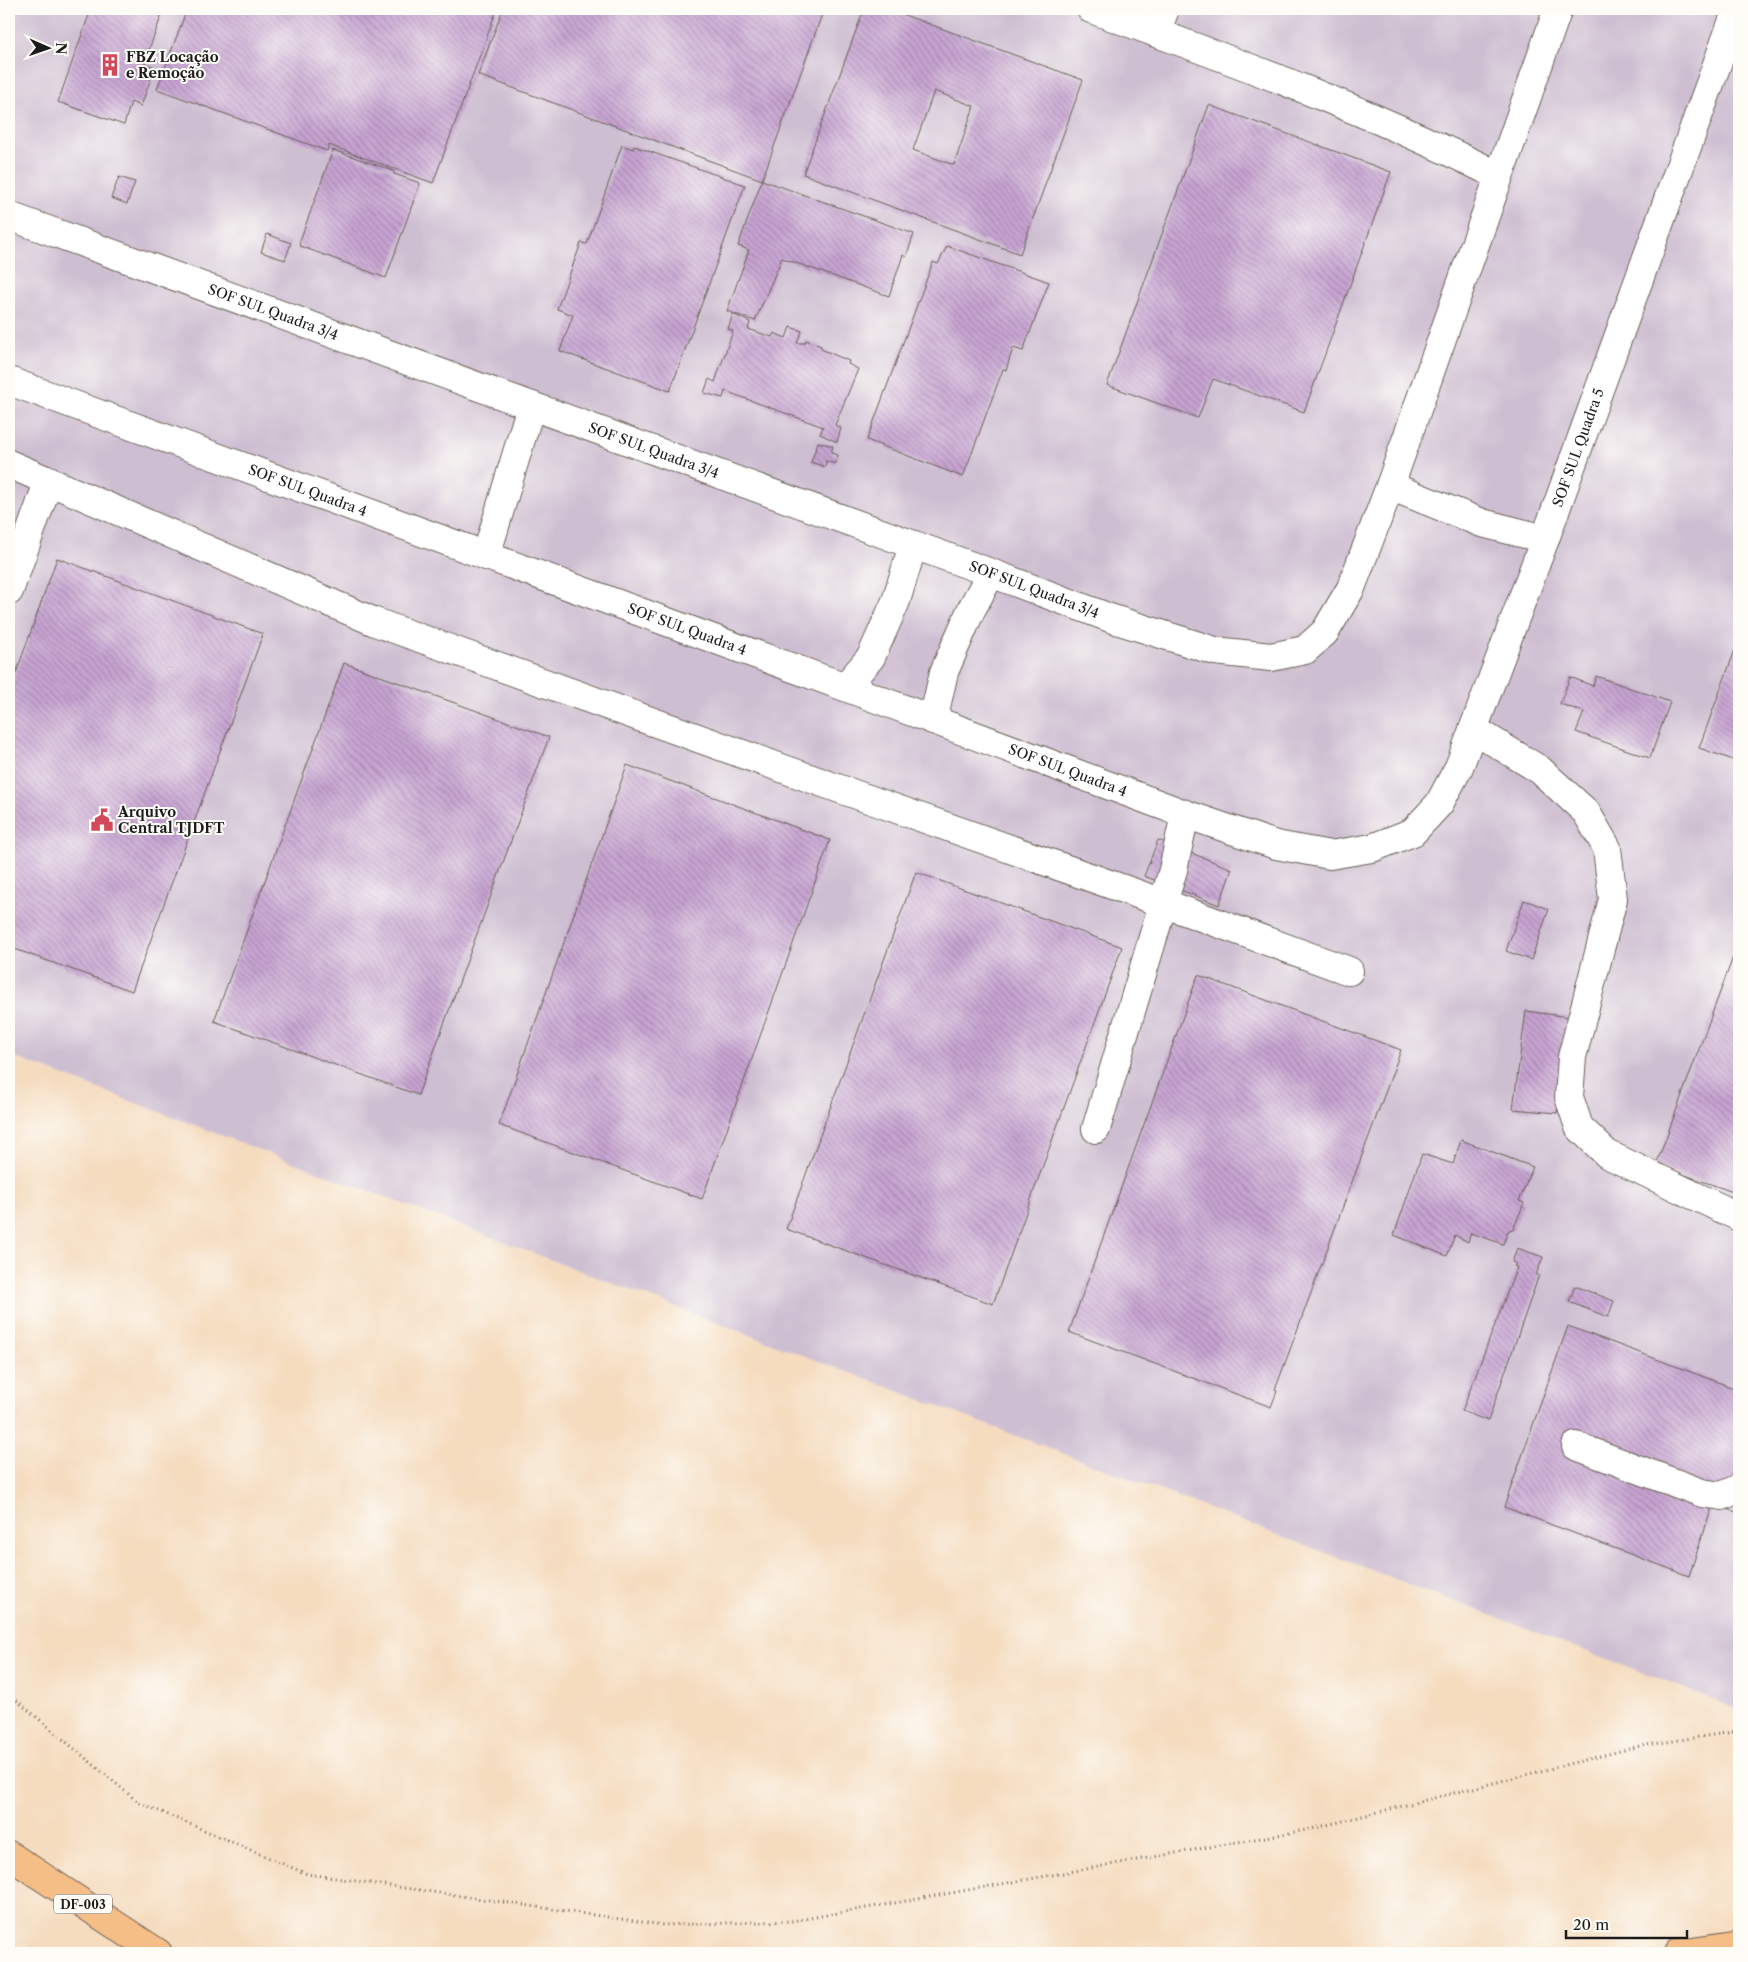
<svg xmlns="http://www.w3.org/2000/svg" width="1748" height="1962" viewBox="0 0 1748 1962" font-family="'Libre Caslon Text',serif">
<defs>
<pattern id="building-back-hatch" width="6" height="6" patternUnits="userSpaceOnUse" patternTransform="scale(1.25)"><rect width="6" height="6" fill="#c7a4d2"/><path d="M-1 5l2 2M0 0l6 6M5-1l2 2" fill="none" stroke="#a185aa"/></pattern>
</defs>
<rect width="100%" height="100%" fill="#fdfcf7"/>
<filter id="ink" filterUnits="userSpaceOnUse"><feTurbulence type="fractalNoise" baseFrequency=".02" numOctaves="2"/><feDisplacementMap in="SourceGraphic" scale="10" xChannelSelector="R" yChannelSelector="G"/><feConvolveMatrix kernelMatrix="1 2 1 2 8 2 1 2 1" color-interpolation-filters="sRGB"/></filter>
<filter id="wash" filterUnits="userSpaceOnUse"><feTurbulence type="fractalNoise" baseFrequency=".0096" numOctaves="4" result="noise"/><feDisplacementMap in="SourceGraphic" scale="20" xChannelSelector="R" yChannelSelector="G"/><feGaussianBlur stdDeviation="1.12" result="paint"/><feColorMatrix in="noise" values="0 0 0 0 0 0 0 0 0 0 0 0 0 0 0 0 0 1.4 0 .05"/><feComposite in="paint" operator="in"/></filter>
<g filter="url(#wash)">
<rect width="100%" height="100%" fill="#f5dcbf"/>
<path fill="#cebed1" d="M9 9H1739V1709L9 1055Z"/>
<g id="blocks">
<g fill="url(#building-back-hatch)" fill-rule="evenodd">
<path d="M91 9H164L144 63 155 67 141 106 131 102 124 125 58 102Z"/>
<path d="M187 9H497L433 183 329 145 327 151 157 89Z"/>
<path d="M503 9H824L762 180 478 75Z"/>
<path d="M864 9H888L1083 80 1020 254 803 174ZM934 91 974 106 954 165 913 150Z"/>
<path d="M1209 105 1391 172 1304 412 1213 379 1198 418 1107 385Z"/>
<path d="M622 145 633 149 634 146 745 185 670 391 560 351 573 315 557 309 581 243 587 244Z"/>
<path d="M333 150 394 171V174L420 183 386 278 300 246 299 243Z"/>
<path d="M119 177 135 182 127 204 111 198Z"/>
<path d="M762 180 914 234 906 257 903 255 889 296 782 258 755 321 727 311 749 250 738 246Z"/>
<path d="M267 234 291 243 285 260 261 252Z"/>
<path d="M947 246 1049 282 1023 351 1013 348 1006 370 1003 369 963 477 867 440 933 262 938 264Z"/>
<path d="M733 314 750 322 748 329 772 337 774 333 786 338 790 327 802 331 797 343H805L806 340 821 346V349L849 361 848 364 858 369 835 425 841 428 837 442 820 434 823 427 725 391 723 398 704 393 709 379 715 382 733 331 728 329Z"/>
<path d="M818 442 833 446 831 453 838 455 835 464 826 461 825 467 811 462Z"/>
<path d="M57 558 263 634 132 991 9 947V693Z"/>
<path d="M1739 639V762L1699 748Z"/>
<path d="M344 663 549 737 418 1095 214 1021Z"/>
<path d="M1596 676 1670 702 1650 758 1576 732 1584 712 1560 704 1570 677 1593 686Z"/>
<path d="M627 765 830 840 702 1199 499 1125Z"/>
<path d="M1158 840 1232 869 1219 905 1144 876Z"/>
<path d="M916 872 1122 947 993 1304 786 1229Z"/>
<path d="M1524 900 1549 909 1531 960 1506 951Z"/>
<path d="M1739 941V1194L1656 1165Z"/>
<path d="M1198 975 1401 1050 1275 1390 1277 1391 1271 1407 1069 1332Z"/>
<path d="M1526 1011 1569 1017 1557 1113 1513 1109Z"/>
<path d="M1461 1140 1533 1167 1519 1201 1524 1203 1513 1230 1508 1231 1503 1244 1471 1233 1468 1242 1455 1235 1447 1256 1394 1235 1422 1154 1453 1164Z"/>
<path d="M1517 1248 1543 1257 1536 1275H1539L1488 1421 1462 1411 1517 1267 1514 1266 1516 1264 1512 1262Z"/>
<path d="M1575 1286 1614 1301 1608 1317 1569 1302Z"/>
<path d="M1568 1326 1739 1390V1513L1713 1504 1689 1576 1504 1507Z"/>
</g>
</g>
</g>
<g filter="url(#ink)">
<use href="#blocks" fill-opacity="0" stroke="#685f55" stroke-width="1"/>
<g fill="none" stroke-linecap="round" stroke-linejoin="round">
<defs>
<g id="minor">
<path d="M1091 9C1229 59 1368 110 1499 176"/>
<path d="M1156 33 1165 9"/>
<path id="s1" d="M9 216 991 573 1110 618 1215 651 1271 657 1305 650 1325 632 1351 588 1390 486 1558 9"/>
<path id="s2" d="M9 381 845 687 1185 814 1276 845 1330 855 1372 848 1413 832 1439 804 1459 767 1545 539 1737 9"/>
<path d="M9 464 375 622 823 783 1163 903 1349 971"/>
<path d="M1390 486 1482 523 1545 539"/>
<path d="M486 556 531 406"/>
<path d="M9 591 49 480"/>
<path d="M845 687 871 657 896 601 913 545"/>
<path d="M933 720 944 672 971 610 991 573"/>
<path d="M1473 729 1540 770 1586 812 1607 848 1613 899 1572 1057 1569 1097 1579 1127 1607 1154 1739 1217"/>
<path d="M1096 1129 1173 870 1185 814"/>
<path d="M1576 1446 1702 1493 1722 1496 1739 1488"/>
</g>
<g id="highway">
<path d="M9 1855 158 1953"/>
<path d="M1679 1953 1739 1944"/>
</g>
</defs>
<use href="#minor" stroke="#685f55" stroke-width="30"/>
<use href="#highway" stroke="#685f55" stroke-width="30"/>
<path stroke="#685f55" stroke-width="3" stroke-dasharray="1 4" stroke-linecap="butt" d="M9 1694 138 1802 307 1874 663 1925 793 1921 1311 1829 1640 1746 1739 1731"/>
<use href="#minor" stroke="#fff" stroke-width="28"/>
<use href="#highway" stroke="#f6be87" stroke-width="28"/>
</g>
</g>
<defs>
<symbol id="building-bare" viewBox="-9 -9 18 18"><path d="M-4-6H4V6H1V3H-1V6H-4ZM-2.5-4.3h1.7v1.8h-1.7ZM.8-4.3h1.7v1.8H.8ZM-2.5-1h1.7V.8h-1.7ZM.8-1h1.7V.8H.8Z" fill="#d1495b" stroke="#fdfcf7" stroke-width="2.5" paint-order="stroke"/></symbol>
<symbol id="civic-bare" viewBox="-9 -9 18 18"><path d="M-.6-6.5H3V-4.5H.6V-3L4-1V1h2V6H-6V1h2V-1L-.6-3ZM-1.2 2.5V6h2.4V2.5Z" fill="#d1495b" stroke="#fdfcf7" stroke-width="2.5" paint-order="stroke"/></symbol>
</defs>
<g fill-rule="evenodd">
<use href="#building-bare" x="94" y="49" width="32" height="32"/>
<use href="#civic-bare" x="86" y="804" width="32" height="32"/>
</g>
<g text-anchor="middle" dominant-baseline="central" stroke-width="4" stroke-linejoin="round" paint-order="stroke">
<rect fill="#fdfcf7" stroke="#605f5e" stroke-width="1" x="54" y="1894.5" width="58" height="19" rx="4"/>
<g font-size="12" font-weight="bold" fill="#1c1c1c">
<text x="83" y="1904">DF-003</text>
</g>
<g font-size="14" font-weight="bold" fill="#1c1c1c" stroke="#fdfcf7" text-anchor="start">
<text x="126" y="57">FBZ Locação<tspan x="126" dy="16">e Remoção</tspan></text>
<text x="118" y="812">Arquivo<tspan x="118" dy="16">Central TJDFT</tspan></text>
</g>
<g font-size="14" fill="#1c1c1c" stroke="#fdfcf7">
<text stroke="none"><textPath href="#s1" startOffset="281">SOF SUL Quadra 3/4</textPath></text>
<text stroke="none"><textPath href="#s2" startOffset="1912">SOF SUL Quadra 5</textPath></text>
<text stroke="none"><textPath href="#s1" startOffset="686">SOF SUL Quadra 3/4</textPath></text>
<text stroke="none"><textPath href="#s2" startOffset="318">SOF SUL Quadra 4</textPath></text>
<text stroke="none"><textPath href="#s1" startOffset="1091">SOF SUL Quadra 3/4</textPath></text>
<text stroke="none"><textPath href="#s2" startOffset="722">SOF SUL Quadra 4</textPath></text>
<text stroke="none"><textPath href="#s2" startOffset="1128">SOF SUL Quadra 4</textPath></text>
</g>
</g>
<rect width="1748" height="1962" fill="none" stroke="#fdfcf7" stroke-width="30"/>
<g transform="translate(48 48) rotate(92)" stroke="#fdfcf7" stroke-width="4" paint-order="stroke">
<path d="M0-4L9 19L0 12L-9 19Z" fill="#1c1c1c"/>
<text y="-8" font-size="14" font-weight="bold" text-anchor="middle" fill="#1c1c1c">N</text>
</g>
<path d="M1566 1930v8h121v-8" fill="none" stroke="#1c1c1c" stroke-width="2.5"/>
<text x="1573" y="1930" font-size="15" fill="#1c1c1c" stroke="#fdfcf7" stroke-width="4" paint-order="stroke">20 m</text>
</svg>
